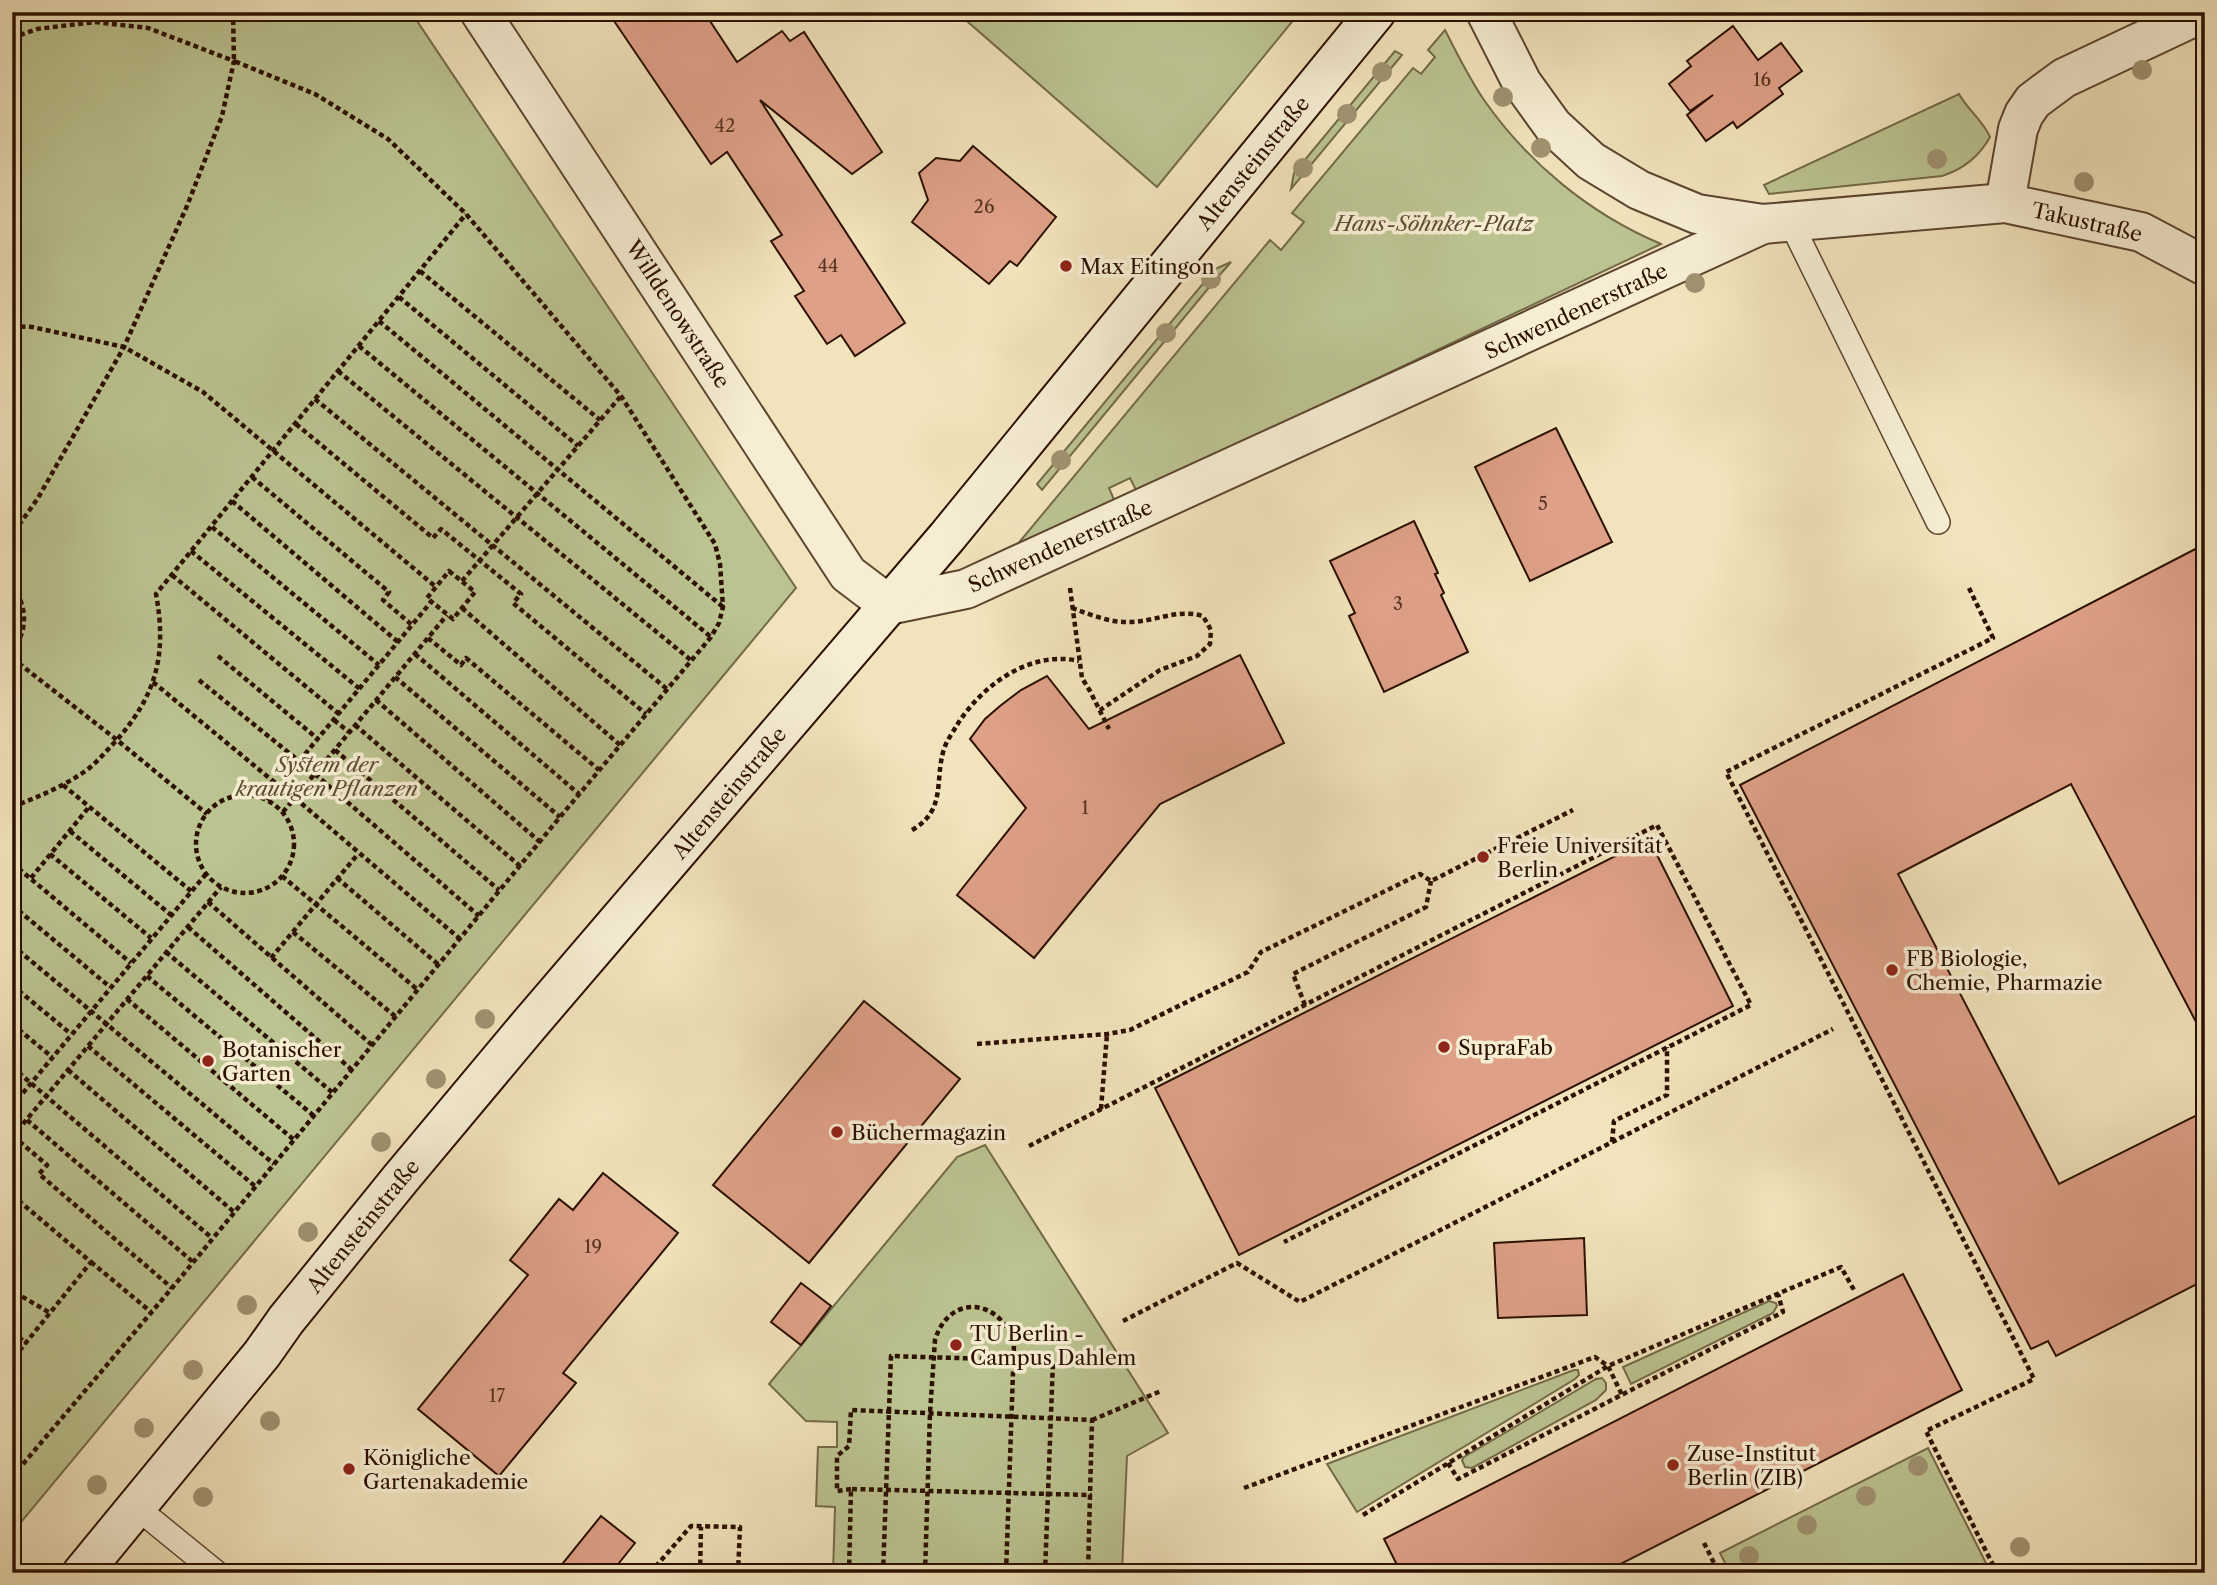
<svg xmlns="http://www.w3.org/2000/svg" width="2217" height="1585" viewBox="0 0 2217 1585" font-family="'Libre Caslon Text',serif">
<rect width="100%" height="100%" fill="#f1e3bb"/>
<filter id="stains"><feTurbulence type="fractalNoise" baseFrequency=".00286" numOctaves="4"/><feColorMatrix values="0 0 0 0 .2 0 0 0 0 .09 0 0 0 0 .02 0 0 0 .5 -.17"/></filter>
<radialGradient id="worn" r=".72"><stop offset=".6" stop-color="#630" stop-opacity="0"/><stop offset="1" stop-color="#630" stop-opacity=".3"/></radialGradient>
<g fill="#bbc390" stroke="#746a48" stroke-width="2">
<path d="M12 12H411L796 588 12 1533Z"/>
<path d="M962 12H1300L1157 187 968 22Z"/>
<path d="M1445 30C1457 54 1469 78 1484 100 1528 163 1590 214 1661 244L1137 492 1130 478 1109 488 1115 502 1012 551 1270 240 1281 250 1304 222 1292 213 1413 68 1421 74 1435 57 1428 50Z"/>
<path d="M1395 51 1402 55 1291 189 1294 173Z"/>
<path d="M1959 94C1967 109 1984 122 1990 137 1979 157 1964 169 1942 176L1769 194 1764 185Z"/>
<path d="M1231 262 1211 285 1042 490 1037 484 1215 269Z"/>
<path d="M985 1145 1168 1433 1127 1456 1122 1573H833L835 1507 816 1506 818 1447H837V1422L806 1421 769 1384 957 1157Z"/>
<path d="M1769 1301 1776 1303 1777 1306 1773 1313 1631 1384 1623 1367Z"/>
<path d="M1574 1370H1578L1579 1375 1575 1379 1357 1512 1327 1464Z"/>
<path d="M1602 1378 1606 1383V1390L1596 1400 1472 1468 1465 1467 1462 1460 1464 1457 1596 1379Z"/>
<path d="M1928 1448 1991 1573H1730L1720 1553Z"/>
</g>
<g fill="#dea087" stroke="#2c1001" stroke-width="2">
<path d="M608 12H704L737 62 782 31 790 41 804 32 882 152 852 174 760 100 905 323 855 356 841 335 827 344 795 296 804 291 771 241 782 235 727 152 711 164Z"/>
<path d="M1733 26 1758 60 1781 43 1802 71 1779 88 1783 94 1737 128 1733 122 1706 141 1687 115 1713 95 1690 111 1669 84 1691 66 1687 61Z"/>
<path d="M973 146 1056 217 1017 266 1010 261 989 284 912 222 928 200 919 173 936 158 960 161Z"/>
<path d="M1556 428 1612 542 1530 581 1475 467Z"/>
<path d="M1414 521 1438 573 1435 574 1444 593 1441 595 1468 652 1384 692 1349 616 1355 613 1330 561Z"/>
<path d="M2205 544V1039L2071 784 1898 874 2059 1184 2205 1111V1280L2056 1356 2048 1341 2031 1349 1740 785Z"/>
<path d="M1240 655 1284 743 1160 804 1034 958 957 895 1026 808 970 739 985 719 1000 706 1021 690 1047 676 1089 729Z"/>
<path d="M1649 839 1733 1006 1239 1255 1155 1088Z"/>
<path d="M864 1001 960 1079 809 1263 713 1185Z"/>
<path d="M603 1173 678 1233 563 1373 576 1383 499 1476 418 1409 528 1275 510 1260 559 1199 573 1210Z"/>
<path d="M1584 1238 1587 1315 1498 1318 1494 1243Z"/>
<path d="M1903 1274 1962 1390 1603 1573H1401L1384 1539Z"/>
<path d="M801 1283 831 1306 801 1345 771 1322Z"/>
<path d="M601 1516 635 1543 611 1573H555Z"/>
</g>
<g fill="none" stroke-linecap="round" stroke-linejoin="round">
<defs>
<g id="lane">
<path d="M1791 223 1938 522"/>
<path d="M136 1507 217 1573"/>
</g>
<g id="street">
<path d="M480 12 848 574 889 605 966 589 1763 224 2005 203 2141 232 2205 266"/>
<path d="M1486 12 1522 83 1553 126 1591 161 1639 190 1697 214 1763 224"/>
<path d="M2005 203 2018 129 2024 114 2033 101 2064 78 2204 12"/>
</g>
<path id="secondary" d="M82 1573 262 1354 286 1320 401 1178 529 1025 947 537 1376 12"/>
</defs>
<use href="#lane" stroke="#5d4530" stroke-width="26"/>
<use href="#street" stroke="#5d4530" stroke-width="42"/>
<use href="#secondary" stroke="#2c1001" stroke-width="42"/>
<g stroke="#2c1001" stroke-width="4.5" stroke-dasharray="5 3.5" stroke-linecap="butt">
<path d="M12 38 37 29 95 22 148 28 234 61 222 116 187 206 124 347 38 498 12 535"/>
<path d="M420 271 600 420"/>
<path d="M399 297 578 446"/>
<path d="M379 321 723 607"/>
<path d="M12 326 32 327 124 347 203 392 436 587"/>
<path d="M359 346 711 637"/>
<path d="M338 371 692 661"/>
<path d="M315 399 667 689"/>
<path d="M296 424 433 538 441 529 521 594 513 603 646 714"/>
<path d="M252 477 389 592 383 600 412 625"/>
<path d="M232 501 398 642"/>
<path d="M212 527 379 665"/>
<path d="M191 551 360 689"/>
<path d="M449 571 475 592 453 619 427 598Z"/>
<path d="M172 575 339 714"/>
<path d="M462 581 621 396"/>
<path d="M12 585C27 605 29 631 12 650"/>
<path d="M1070 588 1082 678 1090 691 1109 729"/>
<path d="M1969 588 1993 638 1726 772 2034 1379 1926 1431 1997 1573"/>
<path d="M462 608 620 745"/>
<path d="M1072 608C1089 614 1108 622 1126 622 1152 623 1177 608 1203 616L1211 630 1210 644 1197 656 1160 670 1100 710"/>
<path d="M428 638 461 665 466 658 599 770"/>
<path d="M415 654 579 794"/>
<path d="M218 656 318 739"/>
<path d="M12 658 117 740 207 814"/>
<path d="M395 677 560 817"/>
<path d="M199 680 299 761"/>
<path d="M153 682 279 786"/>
<path d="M376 700 540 842"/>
<path d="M334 720 349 732"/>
<path d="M355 725 520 866"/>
<path d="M335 750 499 890"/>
<path d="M315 774 479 916"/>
<path d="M63 785 191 891"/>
<circle cx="245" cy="844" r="49"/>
<path d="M295 798 460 939"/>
<path d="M267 800 431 602"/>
<path d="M12 807C38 797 62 787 84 772 96 764 105 752 115 742 157 695 167 654 156 594L466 214"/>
<path d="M283 812 447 615"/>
<path d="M912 830C947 810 934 781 944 749 947 740 953 732 957 725 982 685 1030 650 1079 661"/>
<path d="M70 831 171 915"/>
<path d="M50 854 151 938"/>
<path d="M12 863 131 963"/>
<path d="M282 876 418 990"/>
<path d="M31 878 89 807"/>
<path d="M337 878 439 965"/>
<path d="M208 902 372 1045"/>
<path d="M12 905 110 987"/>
<path d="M188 927 352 1070"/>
<path d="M293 932 396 1017"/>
<path d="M12 945 274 1164"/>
<path d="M166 952 333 1093"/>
<path d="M271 958 358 854"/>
<path d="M147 976 314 1116"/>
<path d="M12 985 71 1034"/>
<path d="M127 999 294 1140"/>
<path d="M1305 1005 1293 974 1426 907 1431 881"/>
<path d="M12 1024 52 1057"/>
<path d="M977 1044 1107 1034 1130 1030 1248 972 1261 952 1420 874 1431 881 1573 810"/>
<path d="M88 1046 256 1187"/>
<path d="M12 1067 212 1238"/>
<path d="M68 1070 234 1212"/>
<path d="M12 1106 206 874"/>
<path d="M1101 1109 1107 1034"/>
<path d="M27 1120 193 1262"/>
<path d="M13 1136 47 1165 39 1174 172 1288"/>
<path d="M12 1137 221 887"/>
<path d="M1612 1142 1614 1121 1667 1095V1047"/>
<path d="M1029 1146 1657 825 1751 1005 1284 1242"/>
<path d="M12 1195 91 1262 12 1360"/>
<path d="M91 1262 151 1312"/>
<path d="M12 1284 16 1293 50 1313"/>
<path d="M1123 1321 1237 1263 1300 1302 1833 1029"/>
<path d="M12 1332 26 1343"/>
<path d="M1092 1420 1161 1391"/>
<path d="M1448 1463 1458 1479 1783 1312 1778 1294"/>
<path d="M12 1477 172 1288 560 817 711 637 719 623 723 607 720 564 715 544 621 396 466 214 388 139 315 94 234 61 233 12"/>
<path d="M1244 1488 1595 1357 1608 1366 1622 1395"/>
<path d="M851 1489 837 1491V1456L849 1446 851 1410 1092 1420 1090 1495"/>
<path d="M1363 1515 1608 1366 1841 1267 1854 1290"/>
<path d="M1704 1543 1719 1573"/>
<path d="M650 1573 691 1526 740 1527 738 1573"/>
<path d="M700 1573 701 1527"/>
<path d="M849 1573 851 1489 1090 1495 1088 1573"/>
<path d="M883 1573 891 1356 1053 1361 1045 1573"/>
<path d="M925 1573 930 1413 935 1340C949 1293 1001 1298 1014 1344L1006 1573"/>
</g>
<use href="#lane" stroke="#f6edd3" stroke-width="23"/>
<use href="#street" stroke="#f6edd3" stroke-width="38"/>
<use href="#secondary" stroke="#f6edd3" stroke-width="38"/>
</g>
<g fill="#a09270">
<circle cx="2142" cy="70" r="10"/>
<circle cx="1382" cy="72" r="10"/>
<circle cx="1503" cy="97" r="10"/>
<circle cx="1347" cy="114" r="10"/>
<circle cx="1541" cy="148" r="10"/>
<circle cx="1937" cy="159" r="10"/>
<circle cx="1303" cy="168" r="10"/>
<circle cx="2084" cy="182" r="10"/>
<circle cx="1211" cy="279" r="10"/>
<circle cx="1695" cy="283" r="10"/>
<circle cx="1166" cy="333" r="10"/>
<circle cx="1061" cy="460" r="10"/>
<circle cx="485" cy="1019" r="10"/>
<circle cx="436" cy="1079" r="10"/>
<circle cx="381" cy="1142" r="10"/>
<circle cx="308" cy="1232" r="10"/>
<circle cx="247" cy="1305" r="10"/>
<circle cx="193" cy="1370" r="10"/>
<circle cx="270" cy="1421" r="10"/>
<circle cx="144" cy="1428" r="10"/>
<circle cx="1918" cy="1466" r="10"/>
<circle cx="97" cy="1485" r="10"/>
<circle cx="1866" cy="1496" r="10"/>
<circle cx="203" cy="1497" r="10"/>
<circle cx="1807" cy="1525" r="10"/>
<circle cx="2020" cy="1547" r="10"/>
<circle cx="1749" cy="1556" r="10"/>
</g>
<g fill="#8f2418" stroke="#f6edd3" stroke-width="2.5">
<circle cx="1066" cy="266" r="7"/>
<circle cx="1483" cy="857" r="7"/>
<circle cx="1892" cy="970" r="7"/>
<circle cx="1444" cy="1047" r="7"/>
<circle cx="208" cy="1061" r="7"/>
<circle cx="837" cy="1132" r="7"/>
<circle cx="956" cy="1345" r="7"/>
<circle cx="1673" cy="1465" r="7"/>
<circle cx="349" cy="1469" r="7"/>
</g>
<g text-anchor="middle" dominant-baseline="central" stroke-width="7" stroke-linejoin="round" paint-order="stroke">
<g font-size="18" fill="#583422">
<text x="1762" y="80">16</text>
<text x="725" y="126">42</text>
<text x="984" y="207">26</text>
<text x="828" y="266">44</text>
<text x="1543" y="504">5</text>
<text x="1398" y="604">3</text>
<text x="1085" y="808">1</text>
<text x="593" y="1247">19</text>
<text x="497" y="1396">17</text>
</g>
<g font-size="21" fill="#2c1001" stroke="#f6edd3">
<text transform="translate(1253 163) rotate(-51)">Altensteinstraße</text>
<text transform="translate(2087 222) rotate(13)">Takustraße</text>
<text transform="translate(1576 311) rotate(-25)">Schwendenerstraße</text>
<text transform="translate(678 314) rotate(57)">Willdenowstraße</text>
<text transform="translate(1060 546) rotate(-24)">Schwendenerstraße</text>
<text transform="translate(729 793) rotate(-50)">Altensteinstraße</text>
<text transform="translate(363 1226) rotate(-51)">Altensteinstraße</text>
</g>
<g font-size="21" font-style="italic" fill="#5e4f33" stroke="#f6edd3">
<text x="1434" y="223">Hans-Söhnker-Platz</text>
<text x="327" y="764">System der<tspan x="327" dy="24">krautigen Pflanzen</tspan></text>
</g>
<g font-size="21" fill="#2c1001" stroke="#f6edd3" text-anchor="start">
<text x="1080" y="266">Max Eitingon</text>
<text x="1497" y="845">Freie Universität<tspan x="1497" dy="24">Berlin</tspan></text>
<text x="1906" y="958">FB Biologie,<tspan x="1906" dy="24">Chemie, Pharmazie</tspan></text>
<text x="1458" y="1047">SupraFab</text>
<text x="222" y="1049">Botanischer<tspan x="222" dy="24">Garten</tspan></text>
<text x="851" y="1132">Büchermagazin</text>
<text x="970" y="1333">TU Berlin -<tspan x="970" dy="24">Campus Dahlem</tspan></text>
<text x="1687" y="1453">Zuse-Institut<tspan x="1687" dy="24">Berlin (ZIB)</tspan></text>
<text x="363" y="1457">Königliche<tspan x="363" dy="24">Gartenakademie</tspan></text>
</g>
</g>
<rect width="2217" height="1585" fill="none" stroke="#f1e3bb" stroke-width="42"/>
<rect x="14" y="14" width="2189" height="1557" fill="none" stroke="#2c1001" stroke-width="3.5"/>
<rect x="21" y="21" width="2175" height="1543" fill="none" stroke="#2c1001" stroke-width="2"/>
<rect width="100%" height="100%" filter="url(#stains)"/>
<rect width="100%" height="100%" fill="url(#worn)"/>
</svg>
